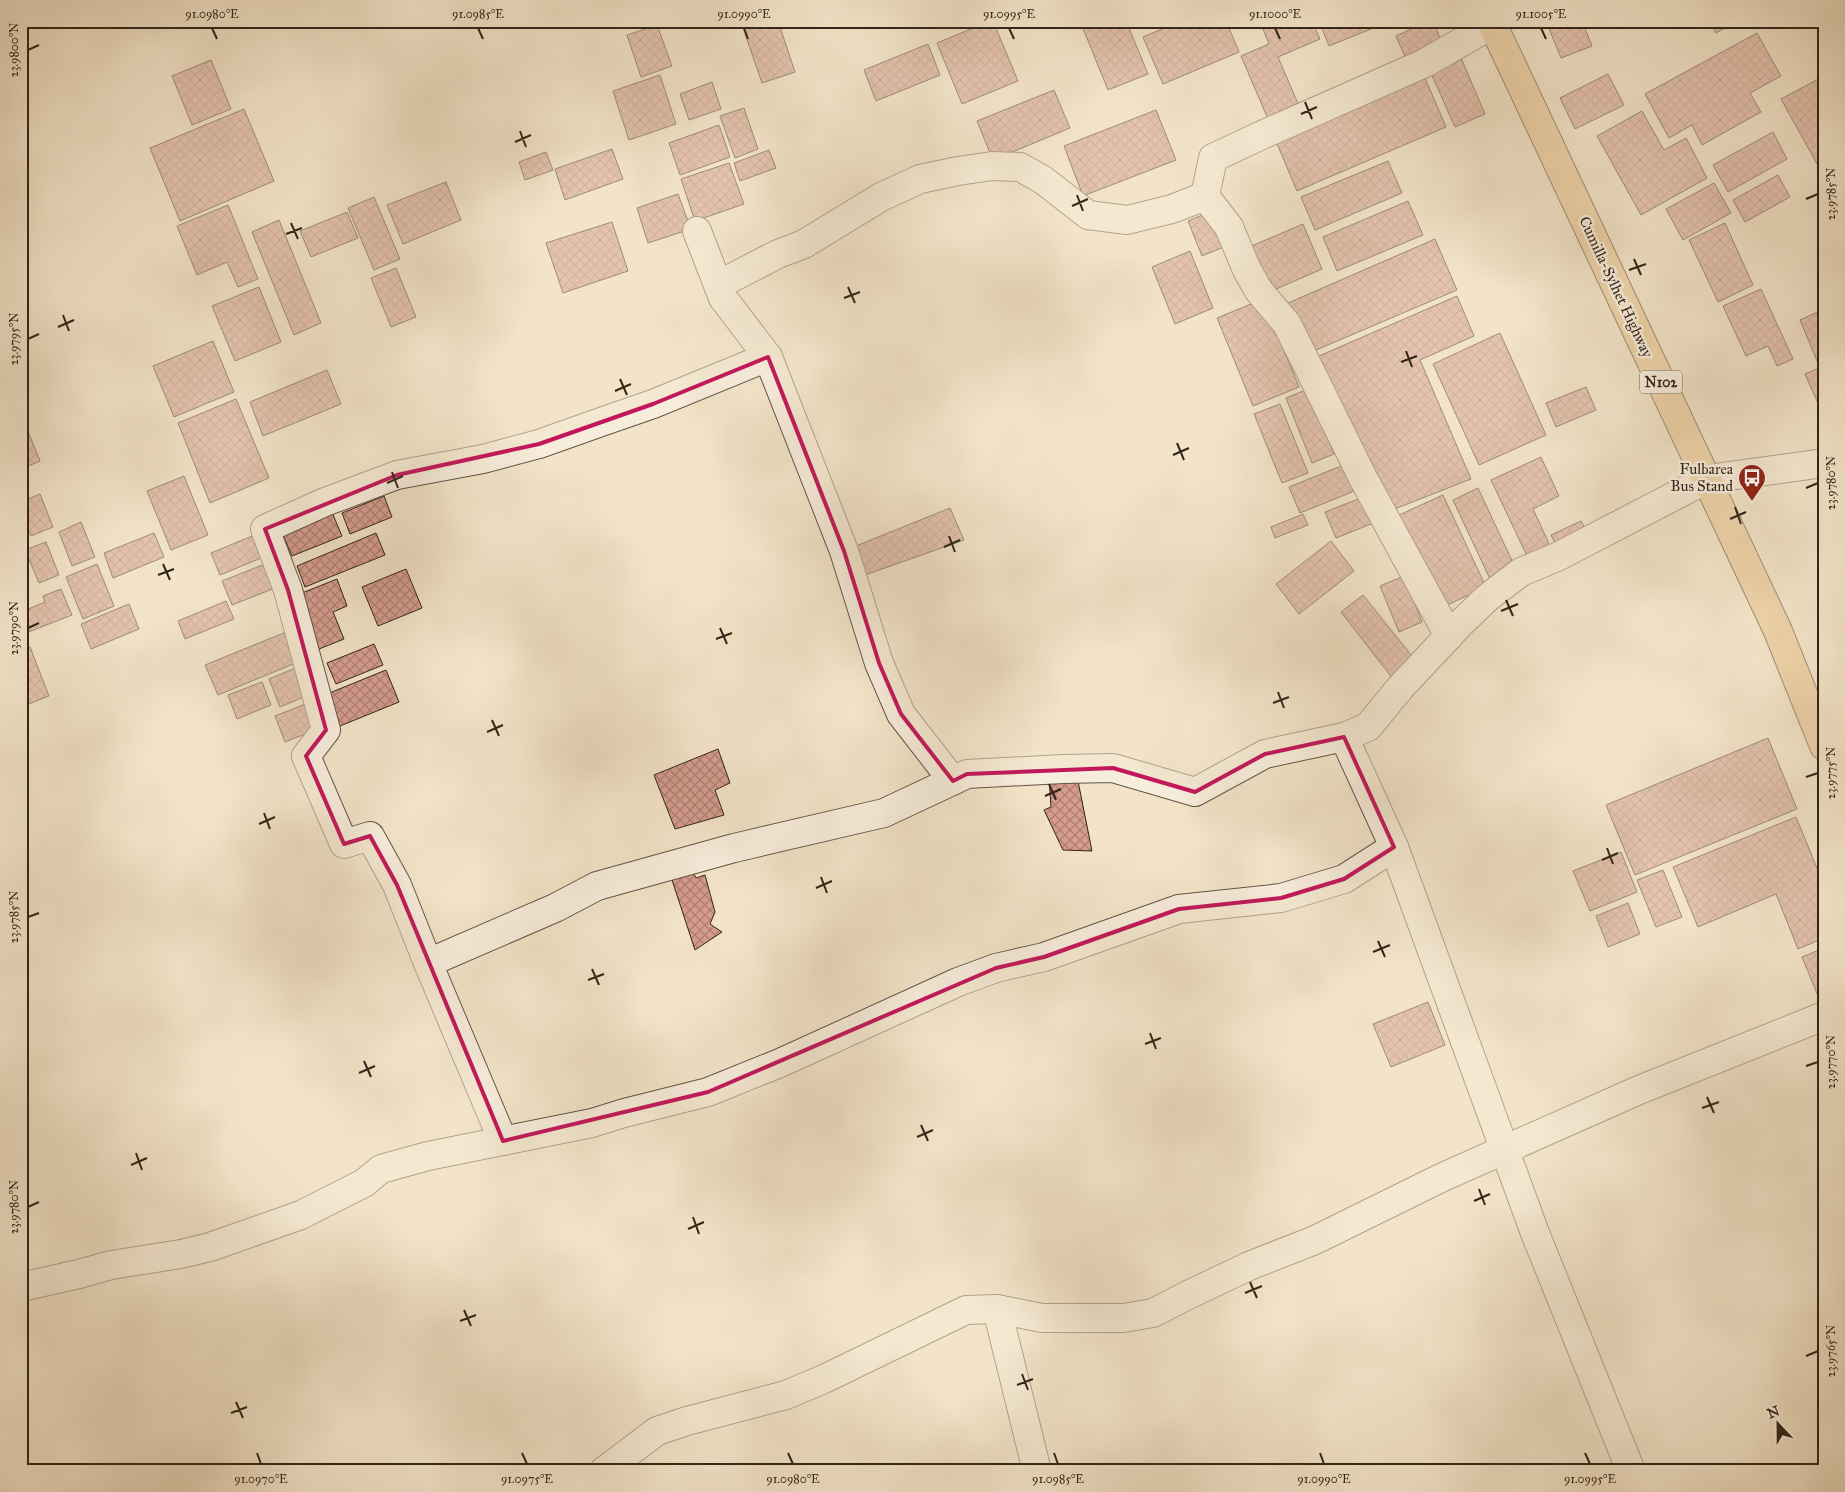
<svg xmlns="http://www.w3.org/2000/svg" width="1845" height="1492" viewBox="0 0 1845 1492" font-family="'IM FELL Great Primer',serif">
<defs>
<pattern id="building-cross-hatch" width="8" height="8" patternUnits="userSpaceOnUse" patternTransform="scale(1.25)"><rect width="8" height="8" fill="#d69c8f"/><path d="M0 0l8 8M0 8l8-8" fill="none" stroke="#ae7f74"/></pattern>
</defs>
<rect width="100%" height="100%" fill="#f3e4c9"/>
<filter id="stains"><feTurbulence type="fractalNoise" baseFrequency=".004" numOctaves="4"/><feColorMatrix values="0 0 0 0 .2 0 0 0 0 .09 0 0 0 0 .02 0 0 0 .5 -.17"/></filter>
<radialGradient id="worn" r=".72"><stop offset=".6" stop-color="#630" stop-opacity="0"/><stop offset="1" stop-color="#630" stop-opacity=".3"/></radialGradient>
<g fill="url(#building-cross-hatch)" stroke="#312518">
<path d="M763 21H778L795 72 762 83 743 28Z"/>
<path d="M863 21H898L863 26Z"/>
<path d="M990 21H993L1018 81 962 104 937 43Z"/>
<path d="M1080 21H1126L1148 74 1108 90Z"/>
<path d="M1181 21H1226L1239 52 1163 84 1143 37Z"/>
<path d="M1281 21H1312L1320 39 1278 57 1299 106 1268 119 1241 56 1269 44 1263 29Z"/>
<path d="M1319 21H1368L1371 29 1329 46Z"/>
<path d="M1429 21H1433L1442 43 1406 59 1396 36Z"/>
<path d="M1546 21H1582L1592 46 1561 58Z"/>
<path d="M1709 21H1737L1716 33Z"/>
<path d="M657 25 672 66 641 77 627 35Z"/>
<path d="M1757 33 1781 76 1750 93 1761 112 1702 145 1692 125 1669 138 1645 94Z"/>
<path d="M928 44 940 75 876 101 864 70Z"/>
<path d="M1461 58 1485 114 1455 127 1430 71Z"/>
<path d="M211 60 231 109 192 125 172 76Z"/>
<path d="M1422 71 1446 127 1297 191 1273 134Z"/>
<path d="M1608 74 1624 105 1575 129 1560 98Z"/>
<path d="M660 75 676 124 629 140 613 91Z"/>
<path d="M1824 76V160L1817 164 1781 99Z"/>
<path d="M712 82 721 109 689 120 680 94Z"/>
<path d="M1054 90 1070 128 993 160 977 121Z"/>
<path d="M744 108 758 149 735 158 720 116Z"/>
<path d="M244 109 274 181 180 221 150 148Z"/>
<path d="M1156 110 1176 160 1083 196 1064 146Z"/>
<path d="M1642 111 1664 150 1686 138 1707 178 1641 215 1597 136Z"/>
<path d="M719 125 730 157 680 175 669 143Z"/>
<path d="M1773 132 1787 159 1728 192 1713 165Z"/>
<path d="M612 149 623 179 565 200 555 169Z"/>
<path d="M769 150 776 168 740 181 734 163Z"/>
<path d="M546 152 553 170 525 180 519 162Z"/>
<path d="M1388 161 1402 193 1315 230 1301 197Z"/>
<path d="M729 163 744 204 695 221 681 179Z"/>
<path d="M1778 175 1790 197 1745 222 1733 200Z"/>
<path d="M446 182 461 220 403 244 387 205Z"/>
<path d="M1714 183 1731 213 1683 240 1666 209Z"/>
<path d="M678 194 691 229 648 243 637 208Z"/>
<path d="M374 197 400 259 374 270 348 208Z"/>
<path d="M1408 201 1423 235 1337 271 1323 237Z"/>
<path d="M228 205 258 279 238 287 227 262 197 275 177 226Z"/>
<path d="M1212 211 1226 246 1202 256 1188 221Z"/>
<path d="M347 212 358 238 311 257 300 231Z"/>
<path d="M279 220 321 323 294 335 252 232Z"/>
<path d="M612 222 628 271 563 293 546 243Z"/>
<path d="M1725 223 1753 285 1718 302 1689 240Z"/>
<path d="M1303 224 1322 269 1267 293 1247 248Z"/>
<path d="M1435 239 1457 290 1309 353 1288 303Z"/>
<path d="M1190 251 1213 308 1175 324 1152 267Z"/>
<path d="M396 268 416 317 391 327 371 278Z"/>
<path d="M259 287 281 342 235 361 212 306Z"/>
<path d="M1761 289 1793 359 1777 366 1768 346 1746 356 1723 306Z"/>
<path d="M1457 296 1474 336 1420 360 1471 479 1387 512 1312 359Z"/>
<path d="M1263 299 1299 387 1253 406 1217 318Z"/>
<path d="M1824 309V358L1817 361 1800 320Z"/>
<path d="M1500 333 1546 435 1479 465 1433 364Z"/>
<path d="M213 341 234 392 174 417 153 366Z"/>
<path d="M1824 366V417L1805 374Z"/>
<path d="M327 370 341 404 263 436 250 402Z"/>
<path d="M1586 387 1596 410 1556 427 1546 403Z"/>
<path d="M1308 389 1334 454 1312 463 1286 398Z"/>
<path d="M236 399 269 478 210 503 178 423Z"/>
<path d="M1280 404 1308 473 1282 483 1254 414Z"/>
<path d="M21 414 40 461 21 469Z"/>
<path d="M1541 457 1559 496 1533 509 1551 548 1528 558 1491 480Z"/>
<path d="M1346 464 1357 490 1300 513 1289 487Z"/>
<path d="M184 476 208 535 171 550 147 491Z"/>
<path d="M1478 488 1515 567 1490 579 1453 500Z"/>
<path d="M40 494 53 527 31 536 21 513V502Z"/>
<path d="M1443 495 1486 587 1443 607 1399 515Z"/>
<path d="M384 496 392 517 350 534 342 513Z"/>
<path d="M1366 496 1376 522 1336 538 1325 512Z"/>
<path d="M950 508 964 540 865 575 851 548Z"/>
<path d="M331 510 342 536 292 556 281 530Z"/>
<path d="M1303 514 1308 525 1275 538 1271 527Z"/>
<path d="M1581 521 1588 534 1558 549 1551 535Z"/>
<path d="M81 522 95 557 72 566 59 532Z"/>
<path d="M154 533 164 557 113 578 104 553Z"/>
<path d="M376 533 385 555 305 587 297 566Z"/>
<path d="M257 534 266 556 220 575 211 553Z"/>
<path d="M1331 541 1354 571 1299 614 1276 584Z"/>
<path d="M46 542 59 575 39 583 25 550Z"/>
<path d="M270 562 280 586 232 605 222 581Z"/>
<path d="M97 564 114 606 83 619 66 577Z"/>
<path d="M406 569 422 608 378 626 362 587Z"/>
<path d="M1404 576 1422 622 1399 632 1380 586Z"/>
<path d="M337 579 347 606 333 612 344 639 319 649 297 595Z"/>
<path d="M61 589 72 615 26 633 21 622V612L45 602 43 596Z"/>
<path d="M1363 595 1416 661 1393 679 1341 612Z"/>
<path d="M226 601 234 619 185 639 178 621Z"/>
<path d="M129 604 139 629 91 649 81 624Z"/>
<path d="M291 630 303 660 218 695 205 665Z"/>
<path d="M374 644 383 665 336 684 327 663Z"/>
<path d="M30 647 49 696 26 705 21 694V650Z"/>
<path d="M300 666 311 694 280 707 269 679Z"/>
<path d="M386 670 399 702 340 726 327 694Z"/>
<path d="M262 682 271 705 237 719 228 695Z"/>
<path d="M308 703 318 729 285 742 275 716Z"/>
<path d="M1768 738 1797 809 1635 875 1606 805Z"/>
<path d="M718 749 730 783 715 790 724 815 675 829 654 775Z"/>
<path d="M1077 776 1092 851 1063 850 1044 810 1051 807 1049 777Z"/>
<path d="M1796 817 1824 885V938L1798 949 1776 894 1698 927 1673 867Z"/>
<path d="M1621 852 1637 892 1590 911 1573 871Z"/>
<path d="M1663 870 1682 917 1656 927 1637 880Z"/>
<path d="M693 872 696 878 705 875 715 912 710 924 722 932 695 950 672 880Z"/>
<path d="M1628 903 1640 934 1608 947 1596 916Z"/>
<path d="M1824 948V1002L1821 1003 1802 957Z"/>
<path d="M1428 1002 1445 1045 1391 1067 1373 1024Z"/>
</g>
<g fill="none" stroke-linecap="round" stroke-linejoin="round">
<defs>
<g id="minor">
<path d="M1205 196 1213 158 1262 135 1425 63 1498 21"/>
<path d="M697 231 723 298 768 357 844 551 879 663 901 714 953 781"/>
<path d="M718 285 778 254 804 244 881 197 920 179 958 171 992 166 1020 167 1043 180 1088 215 1127 220 1172 209 1205 196 1229 227 1247 270 1259 291 1287 324 1363 478 1449 636"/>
<path d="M1344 737 1394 847 1535 1233 1631 1471"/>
<path d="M428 963 555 908 597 886 734 848 884 813 967 774 1063 769 1113 768 1195 792 1265 754 1344 737 1368 727 1400 688 1459 625 1487 598 1521 572 1557 557 1707 479 1824 463"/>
<path d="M503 1141 428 963 397 885 370 836 344 844 306 756 326 730 288 590 265 529 325 502 397 475 483 459 539 444 601 422 653 404 768 357"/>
<path d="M21 1287 79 1274 111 1265 181 1254 210 1247 301 1215 364 1183 381 1169 428 1156 592 1123 624 1113 708 1092 780 1063 958 982 996 968 1044 957 1179 909 1281 898 1344 879 1394 847"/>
<path d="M997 1309 1037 1471"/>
<path d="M604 1471 657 1431 687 1421 786 1395 824 1379 966 1310 997 1309 1042 1318H1123L1153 1313 1186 1296 1249 1266 1315 1240 1443 1177 1639 1090 1824 1016"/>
</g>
<path id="trunk" d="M1491 21 1778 631 1824 746"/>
</defs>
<use href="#minor" stroke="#625544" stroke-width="30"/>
<use href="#trunk" stroke="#312518" stroke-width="30"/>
<use href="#minor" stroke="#f7eddc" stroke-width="28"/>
<use href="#trunk" stroke="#eac284" stroke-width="28"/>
</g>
<path d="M0 0H1845V1492H0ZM768 357 844 551 879 663 901 714 953 781 967 774 1113 768 1195 792 1265 754 1344 737 1394 847 1344 879 1281 898 1179 909 1044 957 996 968 708 1092 503 1141 397 885 370 836 344 844 306 756 326 730 288 590 265 529 397 475 539 444 653 404Z" fill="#f3e4c9" fill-opacity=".55" fill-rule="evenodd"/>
<path fill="none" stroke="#c2185b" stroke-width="4" stroke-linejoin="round" d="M768 357 844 551 879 663 901 714 953 781 967 774 1113 768 1195 792 1265 754 1344 737 1394 847 1344 879 1281 898 1179 909 1044 957 996 968 708 1092 503 1141 397 885 370 836 344 844 306 756 326 730 288 590 265 529 397 475 539 444 653 404Z"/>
<path fill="none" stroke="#312518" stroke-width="2" d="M212 28 217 39M478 28 483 39M744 28 748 39M1009 28 1014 39M1275 28 1280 39M1541 28 1546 39M28 50 39 45M1305 102 1312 119M1301 114 1317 107M520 131 526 147M515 142 531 135M1077 195 1083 211M1806 199 1818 194M1072 206 1088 199M291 223 298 239M286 234 302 228M1634 259 1641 275M1629 270 1646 264M848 287 855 303M844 298 860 292M63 315 69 331M58 327 74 320M28 339 39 334M1406 351 1412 367M1401 362 1417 356M620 379 627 395M615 391 631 384M1177 443 1184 460M1173 455 1189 448M392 472 398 488M387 483 403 476M1806 488 1818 483M1735 507 1741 524M1730 519 1746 512M949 536 955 552M944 547 960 540M163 564 170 580M158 575 174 569M1506 600 1513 616M1501 611 1518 604M28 628 39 623M720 628 727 644M716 639 732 633M1278 692 1284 708M1273 703 1289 697M492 720 499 736M487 732 503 725M1806 777 1818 773M1049 784 1056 800M1045 796 1061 789M264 813 270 829M259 824 275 817M1607 848 1613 864M1602 860 1618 853M821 877 827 893M816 888 832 881M28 917 39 913M1378 941 1385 957M1373 952 1390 945M592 969 599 985M588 980 604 974M1150 1033 1156 1049M1145 1044 1161 1038M364 1061 371 1077M1806 1066 1818 1062M359 1073 375 1066M1707 1097 1714 1113M1702 1108 1719 1102M921 1125 928 1141M917 1137 933 1130M136 1153 142 1170M131 1165 147 1158M1479 1189 1485 1205M1474 1201 1490 1194M28 1207 39 1202M693 1217 699 1234M688 1229 704 1222M1250 1282 1257 1298M1245 1293 1262 1286M464 1310 471 1326M460 1321 476 1315M1806 1356 1818 1351M1022 1374 1028 1390M1017 1385 1033 1379M236 1402 243 1418M231 1413 247 1407M257 1453 261 1464M522 1453 527 1464M788 1453 793 1464M1054 1453 1058 1464M1320 1453 1324 1464M1585 1453 1590 1464"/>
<defs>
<symbol id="bus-pin" viewBox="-11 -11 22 30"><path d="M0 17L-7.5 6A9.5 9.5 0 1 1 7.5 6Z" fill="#8f2418" stroke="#f7eddc"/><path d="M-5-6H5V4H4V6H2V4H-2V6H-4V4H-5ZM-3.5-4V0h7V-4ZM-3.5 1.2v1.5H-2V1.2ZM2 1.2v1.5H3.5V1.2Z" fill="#fff"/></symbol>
</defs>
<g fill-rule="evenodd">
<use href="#bus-pin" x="1736" y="462" width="32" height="43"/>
</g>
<g text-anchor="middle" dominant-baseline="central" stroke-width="5" stroke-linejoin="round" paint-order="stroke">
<rect fill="#f7eddc" stroke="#6c6153" stroke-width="1" x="1640" y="370.5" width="42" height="23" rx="4"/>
<g font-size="14" font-weight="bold" fill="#312518">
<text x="1661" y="382">N102</text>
</g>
<g font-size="15" fill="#312518" stroke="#f7eddc">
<text transform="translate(1616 287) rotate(65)">Cumilla-Sylhet Highway</text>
</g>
<g font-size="15" fill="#312518" stroke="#f7eddc" text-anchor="end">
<text x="1733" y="469">Fulbarea<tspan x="1733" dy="17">Bus Stand</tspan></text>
</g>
</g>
<rect width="1845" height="1492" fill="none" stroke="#f3e4c9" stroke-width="55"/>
<g transform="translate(1778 1424) rotate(338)" stroke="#f7eddc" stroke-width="4" paint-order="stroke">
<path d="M0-4L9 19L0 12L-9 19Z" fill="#312518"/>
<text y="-8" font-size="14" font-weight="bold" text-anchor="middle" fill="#312518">N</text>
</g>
<rect x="28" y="28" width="1790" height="1436" fill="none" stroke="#312518" stroke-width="2"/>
<g font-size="12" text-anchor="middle" fill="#312518">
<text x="212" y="18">91.0980°E</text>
<text x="478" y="18">91.0985°E</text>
<text x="744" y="18">91.0990°E</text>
<text x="1009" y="18">91.0995°E</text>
<text x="1275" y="18">91.1000°E</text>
<text x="1541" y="18">91.1005°E</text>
<text transform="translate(14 50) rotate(-90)" y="4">23.9800°N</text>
<text transform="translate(1831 194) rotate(-90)" y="4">23.9785°N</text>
<text transform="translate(14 339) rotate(-90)" y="4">23.9795°N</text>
<text transform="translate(1831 483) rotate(-90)" y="4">23.9780°N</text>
<text transform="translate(14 628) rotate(-90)" y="4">23.9790°N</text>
<text transform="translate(1831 773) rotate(-90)" y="4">23.9775°N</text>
<text transform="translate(14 917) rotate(-90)" y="4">23.9785°N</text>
<text transform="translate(1831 1062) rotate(-90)" y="4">23.9770°N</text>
<text transform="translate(14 1207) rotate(-90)" y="4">23.9780°N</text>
<text transform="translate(1831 1351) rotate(-90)" y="4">23.9765°N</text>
<text x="261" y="1483">91.0970°E</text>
<text x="527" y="1483">91.0975°E</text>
<text x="793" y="1483">91.0980°E</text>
<text x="1058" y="1483">91.0985°E</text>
<text x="1324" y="1483">91.0990°E</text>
<text x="1590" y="1483">91.0995°E</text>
</g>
<rect width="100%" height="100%" filter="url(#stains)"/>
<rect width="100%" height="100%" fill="url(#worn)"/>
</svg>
